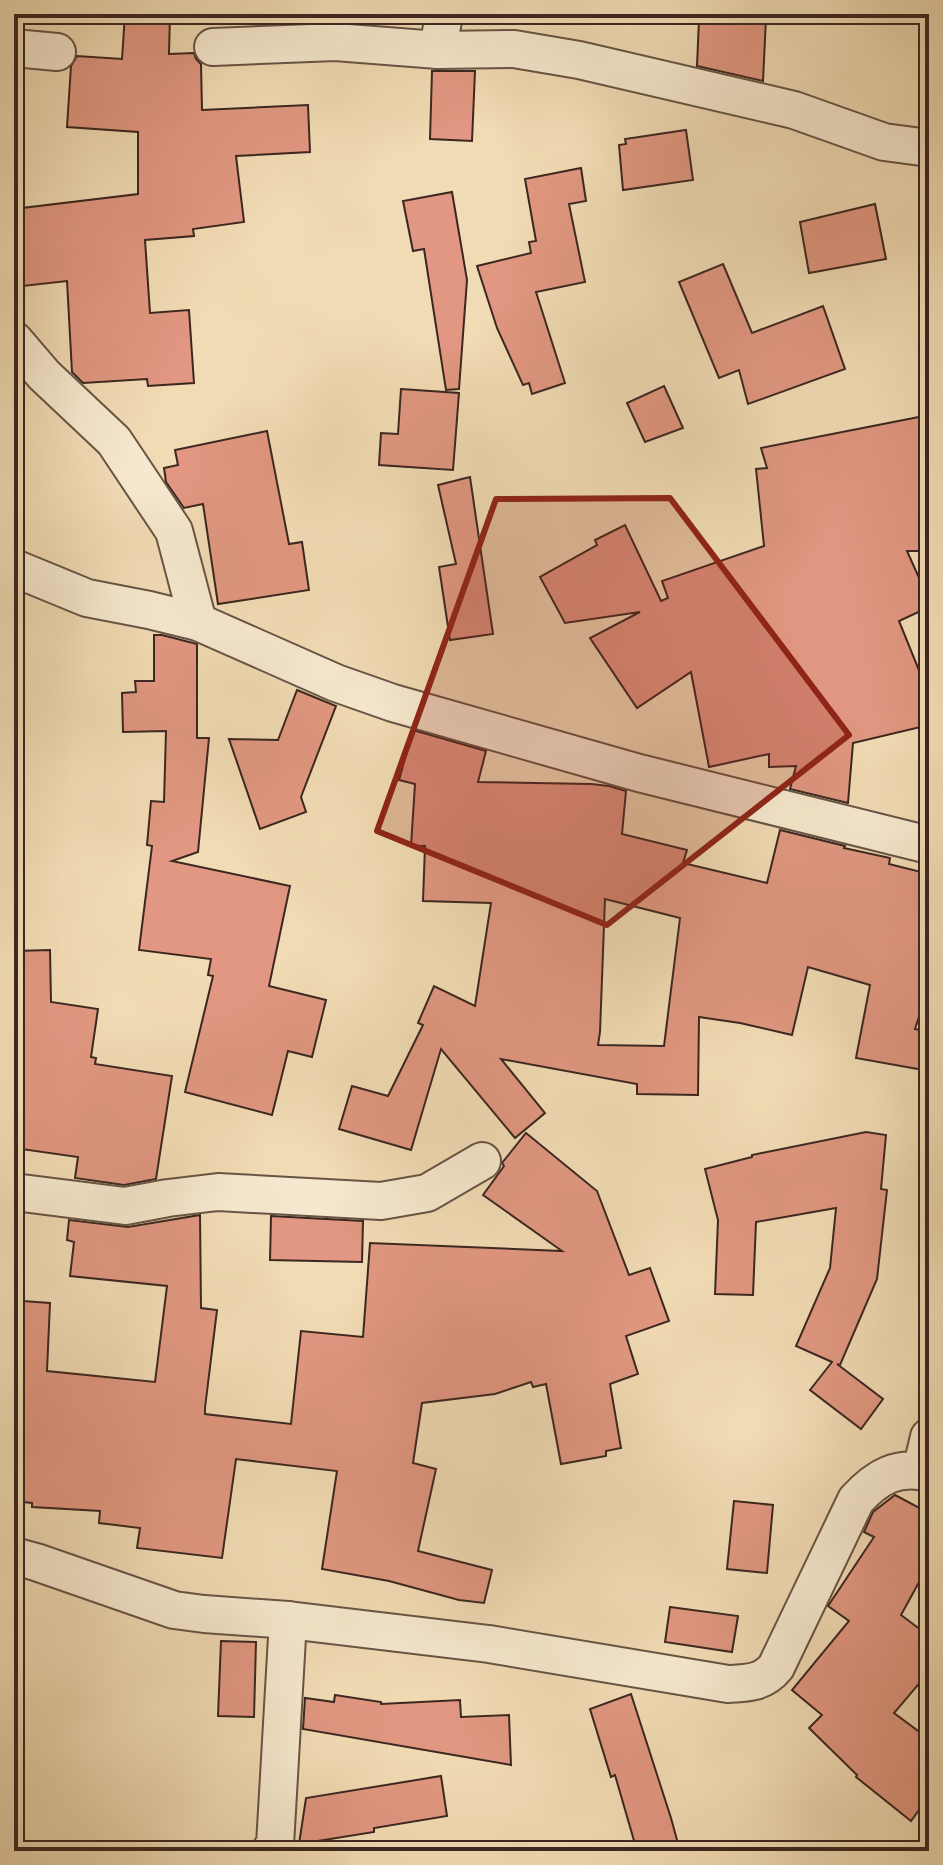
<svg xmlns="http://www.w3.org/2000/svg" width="943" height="1865" viewBox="0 0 943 1865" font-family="'EB Garamond',serif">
<rect width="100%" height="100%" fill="#f1dbb4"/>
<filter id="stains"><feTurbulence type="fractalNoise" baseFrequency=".0025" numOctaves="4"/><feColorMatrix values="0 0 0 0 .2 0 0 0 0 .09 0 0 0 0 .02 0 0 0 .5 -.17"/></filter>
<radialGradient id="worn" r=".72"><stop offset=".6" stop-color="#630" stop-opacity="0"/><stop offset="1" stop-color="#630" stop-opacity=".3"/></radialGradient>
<g fill="#e19781" stroke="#3b2720" stroke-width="2" fill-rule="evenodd">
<path d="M125 14H170L169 54 194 53 196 59 201 64 202 110 308 105 310 152 236 156 244 222 193 229 194 236 145 240 150 313 189 310 194 383 148 386 147 379 83 383 72 372 67 281 14 287V209L138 194V132L67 127 71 66 77 56 122 59Z"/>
<path d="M734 16 766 18 763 81 697 66 699 19 734 21Z"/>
<path d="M432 71H475L472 141 430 139Z"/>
<path d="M686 130 693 180 623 190 619 145 626 144 625 139Z"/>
<path d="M581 168 586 201 569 204 585 282 536 292 565 383 532 394 529 383 523 385 497 328 477 266 531 253 529 242 536 241 525 179Z"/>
<path d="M452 192 467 280 459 389 446 390 424 249 413 251 403 201Z"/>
<path d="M875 204 886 259 809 273 800 222Z"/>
<path d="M723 264 752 333 823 306 845 369 748 404 739 370 719 378 679 282Z"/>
<path d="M664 386 683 428 645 442 627 403Z"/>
<path d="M401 389 459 393 453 470 379 465 381 433 398 434Z"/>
<path d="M929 415V551H907L929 600V607L899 621 929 695V725L853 743 848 803 790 789 796 766 769 767V754L709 767 691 672 637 708 590 638 640 612 565 623 540 577 597 545 595 540 625 525 661 601 668 598 662 581 764 546 756 469 767 468 761 448Z"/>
<path d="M267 431 289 544 302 542 309 590 218 604 203 504 184 508 166 482 164 468 178 465 175 450Z"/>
<path d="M470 477 493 634 450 640 439 567 456 564 438 485Z"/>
<path d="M154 635H162L197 644V738H209L198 852 172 861 290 886 269 986 326 1000 312 1057 288 1051 272 1115 185 1092 213 976 208 975 211 959 139 950 152 846 147 845 151 801 164 802 166 731 123 732 122 693 136 692 135 681H154Z"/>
<path d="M297 690 336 706 301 797 306 812 260 829 229 739 278 740Z"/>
<path d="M413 730 486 751 478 782 591 784 609 786 626 791 622 834 687 850 683 863 767 883 780 830 845 846 844 848 890 858 889 864 929 874V986L915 1029 929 1032V1071L856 1058 870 985 808 967 792 1035 740 1023 699 1017 698 1095 637 1094V1084L501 1059 545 1113 515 1138 441 1049 411 1150 339 1129 352 1086 388 1096 423 1025 418 1023 434 986 475 1006 491 903 423 901 425 846H411L415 784 399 780ZM605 899 680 918 664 1046 598 1045 600 1032Z"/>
<path d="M50 950 51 1002 98 1009 91 1057 96 1058 95 1064 172 1076 156 1179 124 1185 75 1178 78 1157 14 1148V951Z"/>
<path d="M866 1132 886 1135 881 1189 887 1190 877 1279 840 1365 837 1364 883 1399 861 1429 810 1390 832 1362 796 1346 830 1268 836 1208 756 1222 753 1295 715 1294 718 1220 705 1169 752 1157V1155Z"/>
<path d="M526 1133 597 1191 629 1275 650 1268 669 1321 626 1336 638 1374 610 1384 621 1448 606 1451V1456L561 1464 546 1384 533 1387 531 1382 495 1394 422 1403 413 1463 436 1469 418 1551 492 1570 484 1603 459 1600 389 1581 322 1569 337 1471 236 1459 222 1558 137 1548 140 1528 99 1523 100 1511 32 1507V1503L14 1501V1395L23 1301 50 1303 47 1371 155 1382 167 1286 70 1276 74 1242 67 1240 69 1220 128 1227 200 1215 201 1308 217 1310 205 1408V1414L291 1424 301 1331 363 1337 370 1243 562 1251 483 1195 504 1166 502 1163Z"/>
<path d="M271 1216 363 1221 362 1262 270 1260Z"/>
<path d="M895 1495 929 1513V1564L901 1615 929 1636V1672L894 1713 929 1739V1796L911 1821 856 1777 857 1775 809 1728 822 1715 792 1690 849 1621 828 1606 874 1537 864 1532 873 1512Z"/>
<path d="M734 1501 773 1505 767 1573 727 1569Z"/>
<path d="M670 1607 738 1616 732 1652 665 1642Z"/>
<path d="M221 1641 256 1642 254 1717 218 1716Z"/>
<path d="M631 1694 671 1818 680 1851H637L615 1775 611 1777 590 1709Z"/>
<path d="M335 1695 381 1702V1704L460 1700 461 1717 509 1715 511 1765 303 1729 305 1698 334 1702Z"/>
<path d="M441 1776 447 1816 374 1828V1832L299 1844 306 1798Z"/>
</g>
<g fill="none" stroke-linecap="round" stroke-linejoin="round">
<defs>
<g id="minor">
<path d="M213 47 335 42 438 50 514 49 579 60 794 110 884 142 929 148"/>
<path d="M14 48 57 52"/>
<path d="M438 50 444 14"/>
<path d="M14 340 44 375 114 441 174 531 198 622"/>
<path d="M14 568 87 598 149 610 198 622 336 683 393 703 639 773 929 845"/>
<path d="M14 1192 125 1206 168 1198 218 1192 381 1201 427 1193 482 1161"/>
<path d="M921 1471 929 1437"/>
<path d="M14 1556 36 1562 174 1610 204 1614 288 1620 489 1644 728 1684C748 1683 763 1683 776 1667L856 1500C877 1477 897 1465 929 1473"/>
<path d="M270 1851 275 1845 288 1620"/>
</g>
</defs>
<use href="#minor" stroke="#685445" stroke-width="40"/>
<use href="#minor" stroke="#f6e8ce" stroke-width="36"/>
</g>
<path fill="#8f2418" fill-opacity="0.2" stroke="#8f2418" stroke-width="6" stroke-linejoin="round" d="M670 498 849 735 607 925 377 831 496 499Z"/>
<rect width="943" height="1865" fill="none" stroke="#f1dbb4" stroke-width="48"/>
<rect x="16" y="16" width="911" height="1833" fill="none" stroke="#3b2720" stroke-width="4"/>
<rect x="24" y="24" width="895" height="1817" fill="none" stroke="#3b2720" stroke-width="2"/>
<rect width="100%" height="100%" filter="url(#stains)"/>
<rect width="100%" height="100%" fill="url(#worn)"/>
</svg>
